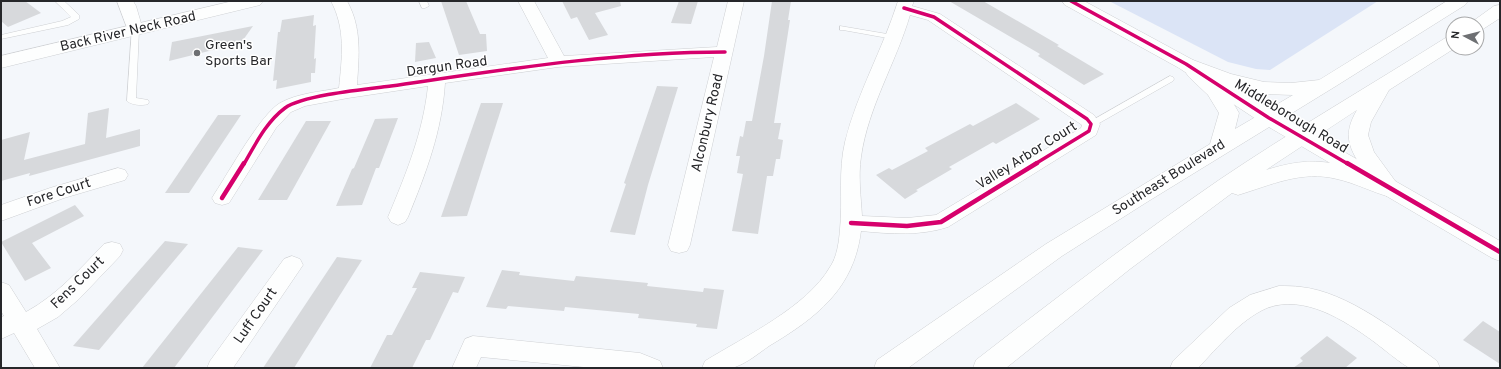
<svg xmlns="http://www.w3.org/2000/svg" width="1501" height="369" viewBox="0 0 1501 369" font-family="Overpass,sans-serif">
<rect width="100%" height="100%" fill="#f4f7fb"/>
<path fill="#dbe4f6" d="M1109 1H1378L1270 70 1256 69 1228 62Z"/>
<g fill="#d7d9dc">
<path d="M1 1H25L41 13 8 27 1 21Z"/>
<path d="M441 1H466L480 34H486L487 51 459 55Z"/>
<path d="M562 1H620L621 6 595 13 608 35 589 40 577 17 571 19Z"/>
<path d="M679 1H698L691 24 671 23Z"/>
<path d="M772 1H791L788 20H790L774 123H781L778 139 783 140 780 159H776L773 176H767L758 234 732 231 743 174 737 173 740 156H736L740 136 743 137 746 121H752L764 56Z"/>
<path d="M949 1H983L1059 45 1057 46 1104 74 1084 85 1038 56 1040 54Z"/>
<path d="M314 15 313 26 316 25 314 59 316 58 315 73H311V82L276 89 277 80 273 81 278 32H280L282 20Z"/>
<path d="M253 26 241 43 169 61 172 42Z"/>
<path d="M429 42 436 58 415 62 416 43Z"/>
<path d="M657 86 678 87 648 185 635 235 610 232 626 184 624 183Z"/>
<path d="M481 103H503L467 216 441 217Z"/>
<path d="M1016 103 1040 119 996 144 993 142 949 167 952 169 916 190 918 191 905 199 876 175 889 168 892 170 928 151 925 148 970 124 973 126Z"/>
<path d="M109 108 106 138 140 129V146L29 176 30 173 1 181V140L30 132 24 160 85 144 88 113Z"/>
<path d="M218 115H241L189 193H165Z"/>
<path d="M398 118 379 168H376L362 205 336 206 352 169 354 168 375 119Z"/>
<path d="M306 121H331L287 200H258Z"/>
<path d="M75 205 84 216 32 243 51 268 25 281 1 242Z"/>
<path d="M165 241 188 244 99 350 73 346Z"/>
<path d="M238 247 263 250 174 368H142Z"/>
<path d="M337 257 362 260 294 368H263Z"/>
<path d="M502 270 520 272 519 275 574 281 576 276 648 283 647 286 703 292 704 288 724 290 717 329 696 327 697 324 638 318 639 314 565 307 564 311 508 306 506 309 486 307Z"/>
<path d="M420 272 465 277 458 293 453 292 430 340H426L412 368H370L387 335H392L417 288H412Z"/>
<path d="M1483 321 1500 332V364L1463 340Z"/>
<path d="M1327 336 1357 358 1345 368H1293L1303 361 1300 358Z"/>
</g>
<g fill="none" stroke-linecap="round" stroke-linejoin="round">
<defs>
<g id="service">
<path d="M55 1H64L79 15V19L68 25 1 39V35L62 21 71 17Z"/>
<path d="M419 1H427L429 6 425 8H422Z"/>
<path d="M840 26 893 35 897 37 893 39 843 30H840Z"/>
<path d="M132 28H138L139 30 136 98 148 100 149 102 148 104C142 106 131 105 127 101Z"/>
<path d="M1170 76 1173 77 1174 79 1173 81 1094 126H1088L1086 124Z"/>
</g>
<g id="minor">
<path d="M117 1H133L136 6 143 30 141 33 135 35 129 33Z"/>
<path d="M331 1H347C362 28 359 55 357 85L548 58 518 1H534L564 56 717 47 728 1H744L690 245 687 251 679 253 671 251 668 245 714 57 558 67 445 83C442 131 426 173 408 217L405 222 398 225 391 222 388 217C406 174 423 133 428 86L348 98 305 106 291 112 276 128 229 203 222 205 215 203 212 198 215 193C229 172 260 115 280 103 298 93 320 92 339 88 342 58 346 29 331 1Z"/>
<path d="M898 1H914L912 6 940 14 1094 115 1100 124 1096 135 948 227C920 236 891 234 861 231 854 289 816 318 769 346 759 353 747 363 735 367 728 369 710 368 702 368L705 361C744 337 807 307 830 267 837 257 839 242 840 229 843 200 838 171 845 142 857 93 883 49 898 1ZM910 15 928 20 1082 125 1081 128 936 215 907 218 862 216C861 197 858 177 861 157 868 107 896 63 910 15Z"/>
<path d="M118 168 125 170 128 175 125 180 64 198 1 221V205L50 188Z"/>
<path d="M112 242 120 244 123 250 120 256 79 299 58 317 37 329 60 368H35L14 333 1 339V317L4 316 1 311V282L9 285 26 312C57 295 80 269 104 244Z"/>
<path d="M292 256 300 259 303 265 233 368H207L210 361 284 259Z"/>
<path d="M1279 286C1286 286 1294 286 1301 287 1348 292 1399 333 1437 361L1440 368C1432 368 1417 369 1410 368 1404 366 1380 346 1373 341 1344 320 1304 294 1267 308 1241 319 1217 348 1198 368H1170L1173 361 1229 308 1250 295Z"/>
<path d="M473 336 640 353 660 361 663 368H594L481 357 476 368H452L465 339Z"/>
</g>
<g id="tertiary">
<path d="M233 1H263L260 5 1 68V56Z"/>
<path d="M1062 1H1084L1193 60 1276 113 1500 241V261L1492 258 1262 123 1179 68 1065 5Z"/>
</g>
<g id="secondary">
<path d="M1447 1H1468L1465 5 1336 86 1147 202 1062 256 908 368H874L877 360 1046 244 1210 144 1219 113 1208 95 1189 77 1186 73 1188 71 1179 68 1177 64 1179 60 1186 58 1193 60 1231 74 1264 82 1291 83 1319 80ZM1219 83 1264 94 1293 95 1235 129 1239 113 1229 96Z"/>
<path d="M1500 5V18L1483 29 1477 30V24H1469L1494 6Z"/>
<path d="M1453 36V48H1455L1389 90 1371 122 1368 135 1374 152 1401 189 1398 195 1390 197C1372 192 1355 183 1337 179 1302 170 1271 185 1238 195L1232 193 1130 269 1006 368H973L976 360C1056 298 1136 237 1219 180 1293 130 1371 85 1447 37ZM1357 110C1342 135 1349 149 1365 172 1326 159 1305 158 1266 170Z"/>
</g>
</defs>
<use href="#service" stroke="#ced0d3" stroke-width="1"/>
<use href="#minor" stroke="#ced0d3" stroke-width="1"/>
<use href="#tertiary" stroke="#ced0d3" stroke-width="1"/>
<use href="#secondary" stroke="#ced0d3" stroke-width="1"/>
<use href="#service" fill="#fdfefe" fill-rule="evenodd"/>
<use href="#minor" fill="#fdfefe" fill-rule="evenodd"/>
<use href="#tertiary" fill="#fdfefe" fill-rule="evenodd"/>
<use href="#secondary" fill="#fdfefe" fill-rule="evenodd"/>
<defs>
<g id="cycleway-far1">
<path d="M1071 1 1186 64 1269 118 1348 164"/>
<path d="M904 8 934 17 1087 119 1091 124 1089 131 1035 164"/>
<path d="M244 164C255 145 266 122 285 108 303 95 367 89 391 86 502 70 613 52 725 52"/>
</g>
<g id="cycleway">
<path d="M1347 163 1500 252"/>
<path d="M222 198 244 163"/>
<path d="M851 223 907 226 941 222 1037 163"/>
</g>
</defs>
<use href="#cycleway-far1" stroke="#fff" stroke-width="5.5"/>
<use href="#cycleway" stroke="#fff" stroke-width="7"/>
<use href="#cycleway-far1" stroke="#d6006c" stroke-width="3.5"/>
<use href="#cycleway" stroke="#d6006c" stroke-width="4.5"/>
</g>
<circle fill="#6e7073" stroke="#fff" stroke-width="1.5" cx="197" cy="53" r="4"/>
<g text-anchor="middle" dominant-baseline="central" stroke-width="3" stroke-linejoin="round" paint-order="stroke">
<g font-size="14" fill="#26272a" stroke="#fff">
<text transform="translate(128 32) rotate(-13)">Back River Neck Road</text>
<text transform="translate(447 67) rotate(-8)">Dargun Road</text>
<text transform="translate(1291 117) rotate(31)">Middleborough Road</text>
<text transform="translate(708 123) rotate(-77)">Alconbury Road</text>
<text transform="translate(1027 156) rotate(-32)">Valley Arbor Court</text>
<text transform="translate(1169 178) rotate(-32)">Southeast Boulevard</text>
<text transform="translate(59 193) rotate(-18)">Fore Court</text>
<text transform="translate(78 283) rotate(-44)">Fens Court</text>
<text transform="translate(256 316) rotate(-55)">Luff Court</text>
</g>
<g font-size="14" fill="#26272a" stroke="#fff" text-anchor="start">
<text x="205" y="45">Green's<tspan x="205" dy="16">Sports Bar</tspan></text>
</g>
</g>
<rect width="1501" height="369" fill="none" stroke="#26272a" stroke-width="4"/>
<g transform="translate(1465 36) rotate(277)"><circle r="19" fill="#ffffff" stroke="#a8a9aa"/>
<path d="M0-3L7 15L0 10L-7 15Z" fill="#6e7073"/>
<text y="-6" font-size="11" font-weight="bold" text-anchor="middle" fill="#26272a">N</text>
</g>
</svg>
